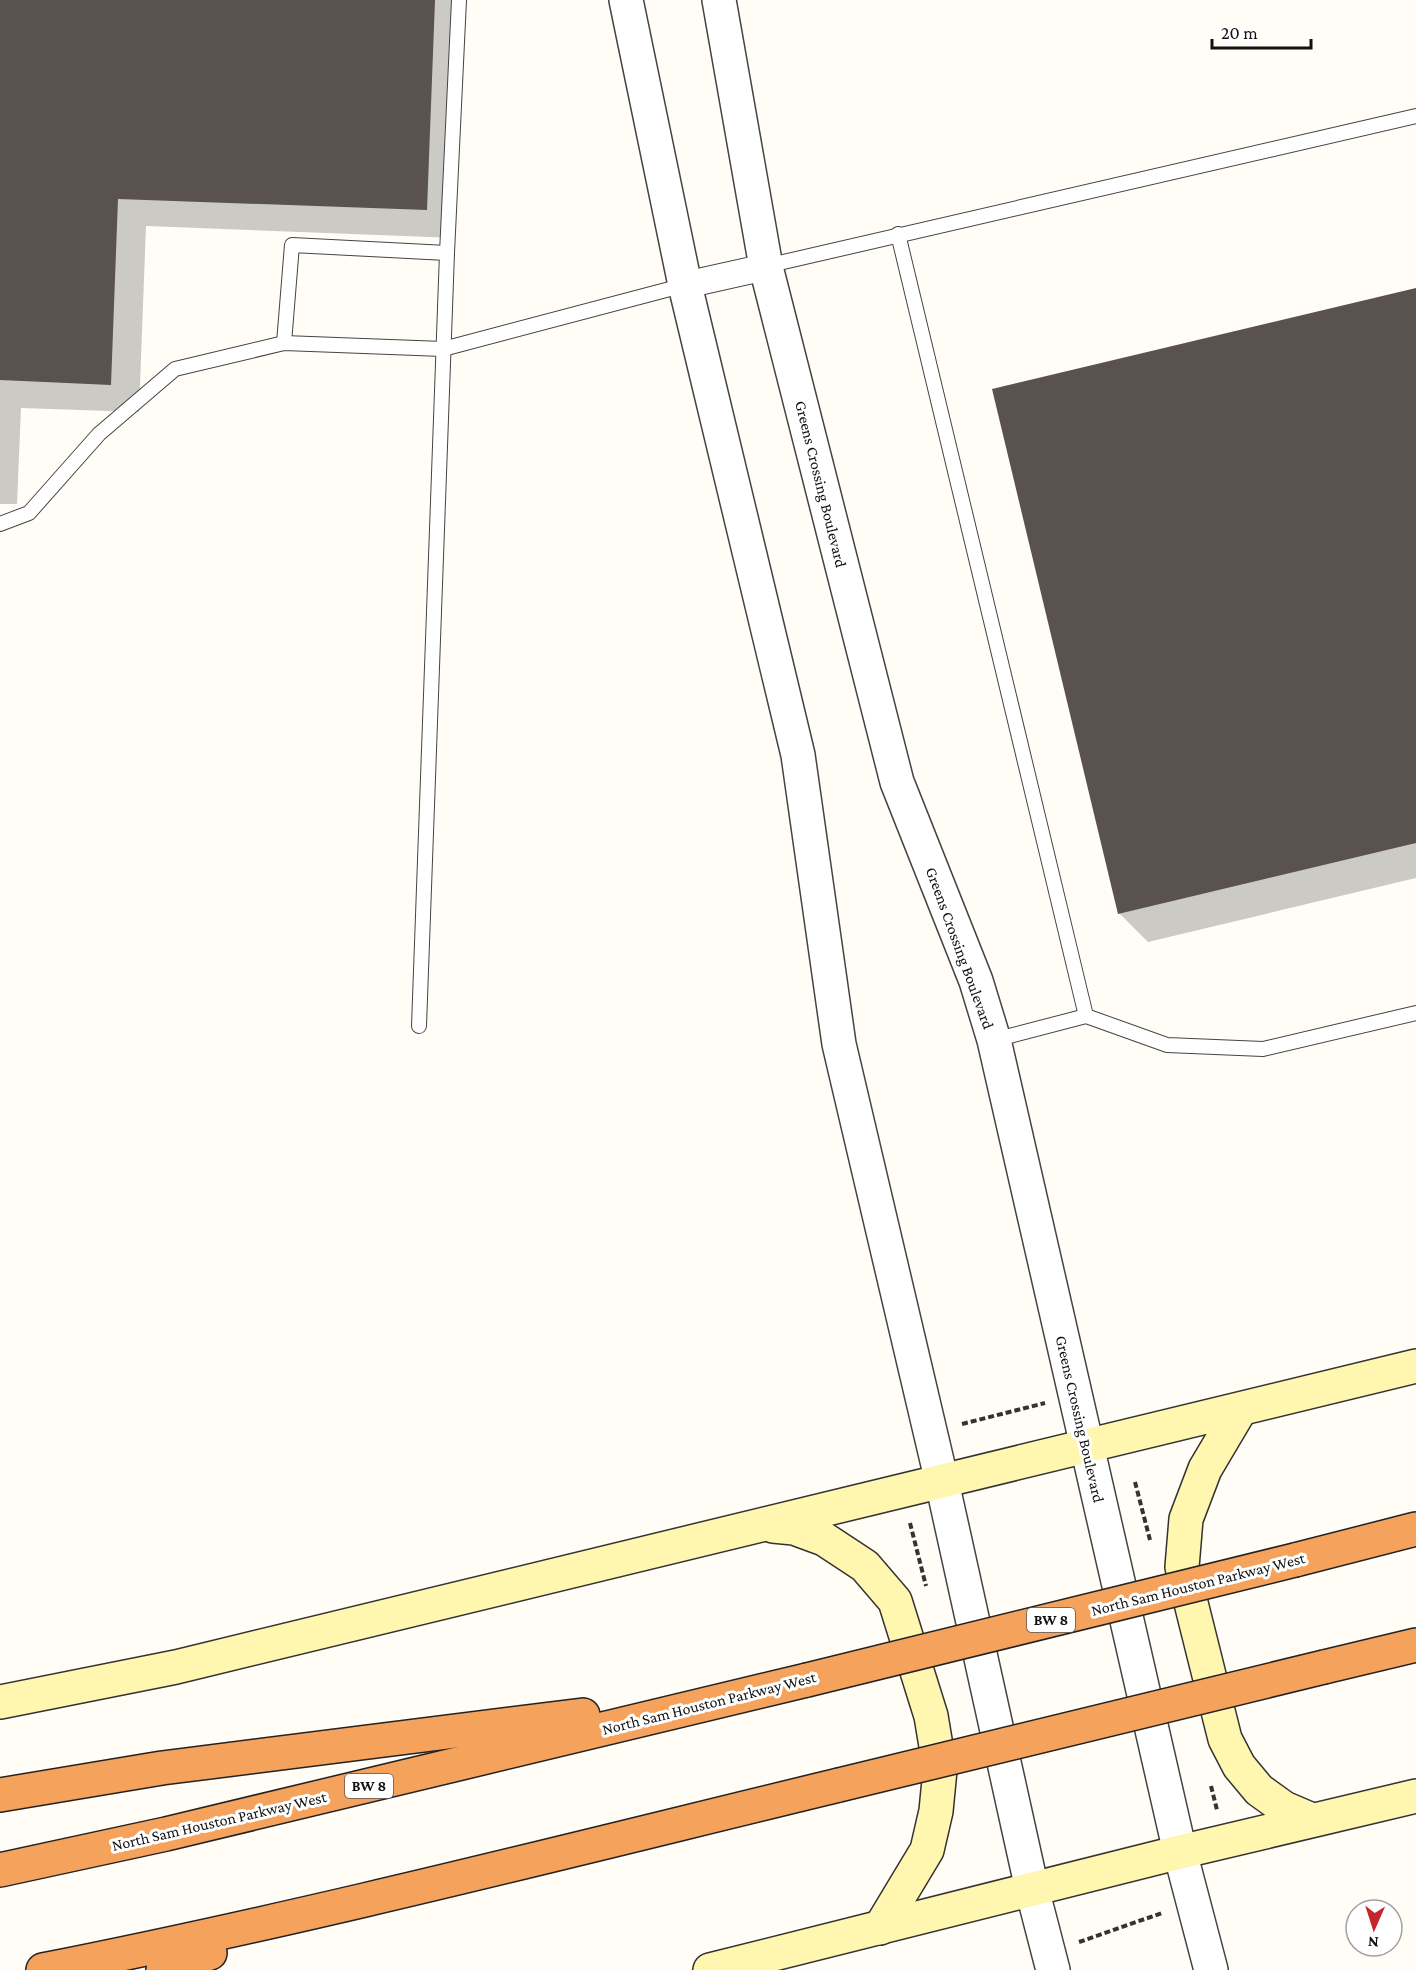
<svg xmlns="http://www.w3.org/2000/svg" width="1416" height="1970" viewBox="0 0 1416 1970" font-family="'Crimson Pro',serif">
<rect width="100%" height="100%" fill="#fffdf5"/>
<g fill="#0003">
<path d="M0 0H465L455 238 146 226 139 412 21 408 17 504H0Z"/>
<path d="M1416 290V878L1148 942 1119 913Z"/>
</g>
<g fill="#5a524d">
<path d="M0 0H435L427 210 118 199 111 385 0 380Z"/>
<path d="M1416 288V843L1118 914 992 389Z"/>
</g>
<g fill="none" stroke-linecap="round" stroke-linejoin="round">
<defs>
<g id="service">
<path d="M898 234 1086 1016"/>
<path d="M766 266 1416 116"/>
<path d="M284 343 292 245 447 253"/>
<path d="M0 524 29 513 99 434 175 369 284 343 443 349 685 285"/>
<path d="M419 1026 447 253 459 0"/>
<path d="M994 1040 1086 1016 1167 1045 1263 1049 1416 1013"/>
</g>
<path id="minor" d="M685 285 766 267"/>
<g id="tertiary">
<path d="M626 0 685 285 798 755 839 1044 942 1482 1032 1889 1053 1970"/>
<path d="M719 0 766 267 897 782 976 981 994 1040 1180 1852 1211 1970"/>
</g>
<g id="secondary">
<path d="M1240 1410 1205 1469 1186 1519 1182 1567 1225 1739 1239 1766 1259 1790 1284 1808 1312 1820"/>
<path d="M773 1526 794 1528 824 1539 865 1566 895 1601 931 1716 940 1770 936 1811 927 1850 880 1928"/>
<path d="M0 1702 176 1667 1416 1366"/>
<path d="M710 1970 1180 1852 1416 1796"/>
</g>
<g id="motorway">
<path d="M1295 1560 1416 1529"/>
<path d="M1324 1667 1416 1645"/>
<path d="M0 1795 162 1768 583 1715"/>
<path d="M0 1870 166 1834 807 1680"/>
<path d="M43 1970C311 1917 575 1849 839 1785"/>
<path d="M163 1970 210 1953"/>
</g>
</defs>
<use href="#service" stroke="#444" stroke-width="16"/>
<use href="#minor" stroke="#444" stroke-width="28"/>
<use href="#tertiary" stroke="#444" stroke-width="36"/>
<use href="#secondary" stroke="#333" stroke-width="36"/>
<use href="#motorway" stroke="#222" stroke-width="36"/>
<g stroke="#333" stroke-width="4" stroke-dasharray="6 3" stroke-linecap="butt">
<path d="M962 1424 1045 1403"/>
<path d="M1135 1482 1150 1540"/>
<path d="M910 1523 926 1586"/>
<path d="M1211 1786 1217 1810"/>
<path d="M1079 1942 1162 1913"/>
</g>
<use href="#service" stroke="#fff" stroke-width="14"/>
<use href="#minor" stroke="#fff" stroke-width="26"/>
<use href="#tertiary" stroke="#fff" stroke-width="33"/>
<use href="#secondary" stroke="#fff6b0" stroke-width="33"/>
<use href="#motorway" stroke="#f5a25d" stroke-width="33"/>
<defs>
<g id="motorway-bridge">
<path d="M807 1680 1295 1560"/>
<path d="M839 1785 1324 1667"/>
</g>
</defs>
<use href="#motorway-bridge" stroke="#222" stroke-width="36" stroke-linecap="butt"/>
<use href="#motorway-bridge" stroke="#f5a25d" stroke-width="33"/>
</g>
<g text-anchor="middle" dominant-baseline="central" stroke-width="6" stroke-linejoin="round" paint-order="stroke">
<g fill="#fff" stroke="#585858" stroke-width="1.5">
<rect x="1027" y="1608" width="48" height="24" rx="4.5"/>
<rect x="345" y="1774" width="48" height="24" rx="4.5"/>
</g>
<g font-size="15" font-weight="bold" fill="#111">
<text x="1051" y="1620">BW 8</text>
<text x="369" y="1786">BW 8</text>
</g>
<g font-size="16" fill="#111" stroke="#fff">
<text transform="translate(821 484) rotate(76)">Greens Crossing Boulevard</text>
<text transform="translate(960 948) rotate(70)">Greens Crossing Boulevard</text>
<text transform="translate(1080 1419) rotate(77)">Greens Crossing Boulevard</text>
<text transform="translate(1198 1584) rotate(-14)">North Sam Houston Parkway West</text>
<text transform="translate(709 1703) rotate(-14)">North Sam Houston Parkway West</text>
<text transform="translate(219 1821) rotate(-13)">North Sam Houston Parkway West</text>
</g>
</g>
<g transform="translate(1374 1928) rotate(183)"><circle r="28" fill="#ffffff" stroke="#a0a0a0" stroke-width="1.5"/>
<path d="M0-4.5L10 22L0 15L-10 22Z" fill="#c4262e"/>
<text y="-9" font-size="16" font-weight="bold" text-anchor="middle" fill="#111111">N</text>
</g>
<path d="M1212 39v9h99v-9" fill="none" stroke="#111111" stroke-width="3"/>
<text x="1221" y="39" font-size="18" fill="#111111" stroke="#ffffff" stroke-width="4.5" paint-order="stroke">20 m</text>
</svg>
